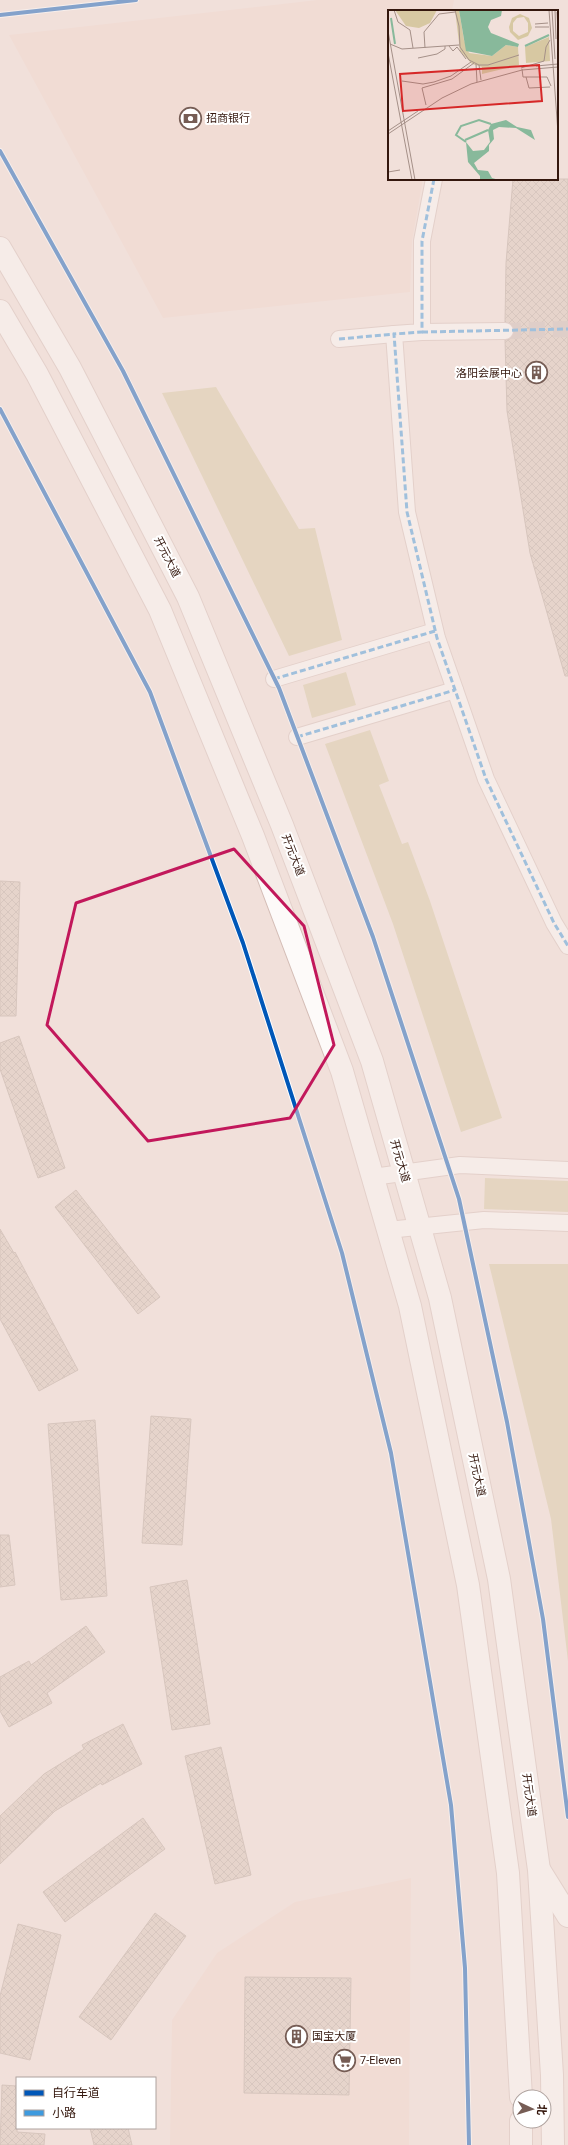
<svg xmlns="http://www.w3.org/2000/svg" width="568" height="2145" viewBox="0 0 568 2145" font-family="Roboto,'Noto Sans SC',sans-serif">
<defs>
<pattern id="building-cross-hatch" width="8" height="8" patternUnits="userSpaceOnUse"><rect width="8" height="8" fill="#d9c5b8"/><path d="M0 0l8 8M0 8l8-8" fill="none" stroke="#bba89d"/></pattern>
</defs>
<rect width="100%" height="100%" fill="#f1e0da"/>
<g fill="#f2d7cd">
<path d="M317 0H454L452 11H389V179H423L412 241 410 292 163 318 9 35Z"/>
<path d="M411 1878 409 2145H170L172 2020 217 1953 295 1902Z"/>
</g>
<g fill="#d7c8a2">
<path d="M216 387 299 529 315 528 342 640 289 656 162 393Z"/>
<path d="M346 672 356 705 312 718 303 685Z"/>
<path d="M370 730 389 781 379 785 402 844 408 842 430 901 502 1118 461 1132 393 924 325 744Z"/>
<path d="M485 1178 568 1181V1212L484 1209Z"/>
<path d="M489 1264H568V1661L551 1519Z"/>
</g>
<g fill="url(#building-cross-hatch)" stroke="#b9a69a">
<path d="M513 179H568V676H565L530 553 507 411 505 340 510 339 514 331 513 326 505 322 506 263Z"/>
<path d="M0 881 20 882 16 1016H0Z"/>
<path d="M19 1036 65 1168 38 1178 0 1069V1043Z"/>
<path d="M76 1190 160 1297 138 1314 55 1207Z"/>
<path d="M0 1229 14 1253 15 1252 78 1370 39 1391 0 1319Z"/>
<path d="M151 1416 191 1419 182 1545 142 1543Z"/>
<path d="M95 1420 107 1596 61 1600 48 1424Z"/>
<path d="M0 1535H9L15 1585 0 1587Z"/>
<path d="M187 1580 210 1724 172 1730 150 1587Z"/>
<path d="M86 1626 105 1652 47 1693 52 1703 9 1727 0 1711V1677L29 1661 31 1665Z"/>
<path d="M123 1724 142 1764 102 1785 101 1783 55 1811 0 1864V1816L44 1774 84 1749 82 1745Z"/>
<path d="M221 1747 251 1875 215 1884 185 1756Z"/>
<path d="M143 1818 165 1849 65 1922 43 1892Z"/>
<path d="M155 1913 186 1936 111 2040 79 2017Z"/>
<path d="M18 1924 61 1935 30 2060 0 2053V1996Z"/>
<path d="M245 1977 351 1978 349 2095 244 2093Z"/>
<path d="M2 2085 17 2086V2132L45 2134 44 2145H0Z"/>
<path d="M90 2128H128L132 2145H94Z"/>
</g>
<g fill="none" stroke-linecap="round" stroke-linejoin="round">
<path stroke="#cbb8b1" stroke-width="16" stroke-dasharray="16 8" stroke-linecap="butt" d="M505 331 568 329"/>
<defs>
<g id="street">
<path d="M434 179 422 241V332L394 334 407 512 437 638 486 779 554 923 568 946"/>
<path d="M422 332 505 331"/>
<path d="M339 339 394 334"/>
<path d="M274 679 435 631"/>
<path d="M297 737 455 690"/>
<path d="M373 1177 460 1165 568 1170"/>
<path d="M388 1230 484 1220 568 1223"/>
</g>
<g id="primary">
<path d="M0 248 70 368 188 597 282 825 372 1061 440 1298 499 1579 539 1870 552 2075 553 2145"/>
<path d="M0 311 37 374 160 610 253 836 342 1071 410 1306 468 1585 508 1873 521 2097"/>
<path d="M540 1871 568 1916"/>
<path d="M521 2145V2121"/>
</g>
</defs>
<use href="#street" stroke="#d4bdb6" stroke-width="18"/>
<use href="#primary" stroke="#d4bdb6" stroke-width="24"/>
<use href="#street" stroke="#fdfaf9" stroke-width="16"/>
<use href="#primary" stroke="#fdfaf9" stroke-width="22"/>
<g stroke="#3e9ade" stroke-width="3" stroke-dasharray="6 3" stroke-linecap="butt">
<path d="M434 179 422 241V332L394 334 407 512 437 638 486 779 554 923 568 946"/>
<path d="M422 332 568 329"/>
<path d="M339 339 394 334"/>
<path d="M274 679 435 631"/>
<path d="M297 737 455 690"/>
</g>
<defs>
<g id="cycleway">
<path d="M0 15 136 0"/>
<path d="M0 151 123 371 279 688 373 937 459 1199 507 1422 543 1619 568 1817"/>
<path d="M0 409 150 692 243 943 342 1253 391 1453 451 1805 465 1968 469 2145"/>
</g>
</defs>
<use href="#cycleway" stroke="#fff" stroke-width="6"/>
<use href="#cycleway" stroke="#0057b8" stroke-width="4"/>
</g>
<path d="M0 0H568V2145H0ZM234 849 304 926 334 1045 290 1118 148 1141 47 1025 76 903Z" fill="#f1e0da" fill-opacity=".55" fill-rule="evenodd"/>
<path fill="none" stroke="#c2185b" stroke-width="3" stroke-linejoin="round" d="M234 849 304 926 334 1045 290 1118 148 1141 47 1025 76 903Z"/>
<defs>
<symbol id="bank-ring" viewBox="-11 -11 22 22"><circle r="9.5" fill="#fff" stroke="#765d55" stroke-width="1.5"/><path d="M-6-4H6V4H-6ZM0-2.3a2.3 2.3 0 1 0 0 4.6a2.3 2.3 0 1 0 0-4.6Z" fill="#765d55"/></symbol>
<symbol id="building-ring" viewBox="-11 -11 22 22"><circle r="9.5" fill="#fff" stroke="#765d55" stroke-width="1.5"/><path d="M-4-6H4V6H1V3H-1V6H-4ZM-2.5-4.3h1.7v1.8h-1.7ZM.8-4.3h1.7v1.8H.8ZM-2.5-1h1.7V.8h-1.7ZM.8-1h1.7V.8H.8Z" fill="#765d55"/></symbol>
<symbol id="supermarket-ring" viewBox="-11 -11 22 22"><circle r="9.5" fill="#fff" stroke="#765d55" stroke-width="1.5"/><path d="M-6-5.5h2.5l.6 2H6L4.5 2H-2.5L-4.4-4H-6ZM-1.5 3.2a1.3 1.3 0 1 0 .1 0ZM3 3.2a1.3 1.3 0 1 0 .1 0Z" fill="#765d55"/></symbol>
</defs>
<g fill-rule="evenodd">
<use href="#bank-ring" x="178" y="106" width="25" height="25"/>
<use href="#building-ring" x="524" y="360" width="25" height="25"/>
<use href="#building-ring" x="284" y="2024" width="25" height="25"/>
<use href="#supermarket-ring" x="332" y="2048" width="25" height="25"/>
</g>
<g text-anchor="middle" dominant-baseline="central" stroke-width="4" stroke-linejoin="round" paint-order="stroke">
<g font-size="11" fill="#34170d" stroke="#fff" text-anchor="start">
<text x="206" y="118">招商银行</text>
<text x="522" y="373" text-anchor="end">洛阳会展中心</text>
<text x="312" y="2036">国宝大厦</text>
<text x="360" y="2060">7-Eleven</text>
</g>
<g font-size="11" fill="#34170d" stroke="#fff">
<text transform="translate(167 557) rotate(63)">开元大道</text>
<text transform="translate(293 855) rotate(69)">开元大道</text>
<text transform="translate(400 1161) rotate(74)">开元大道</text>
<text transform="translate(477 1475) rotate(78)">开元大道</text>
<text transform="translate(529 1795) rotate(82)">开元大道</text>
</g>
</g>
<g transform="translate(388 10)">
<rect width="170" height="170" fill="#f1e0da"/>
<path d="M7 0H49L42 13 31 18 18 16ZM67 0H71L76 30 81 43 104 46 118 35 130 37 131 55 94 64V57L84 54 72 41ZM132 4 141 8 144 18 140 26 130 30 122 22 121 17 124 8ZM136 7 140 13V22L131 26 125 21V13L129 8ZM161 27 162 51 138 53 137 37Z" fill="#d7c8a2" fill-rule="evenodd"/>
<path d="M71 0H114L113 6 103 10 100 17 103 23 131 34 130 37 118 35 104 46 78 41ZM118 110 129 117 143 120 147 130 128 118 111 117 105 120 106 129 101 135V141L86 153 90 160 100 161 104 168 111 170H92V166L80 152 78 132 85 141 96 140 102 132 100 120 103 114Z" fill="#88b99b"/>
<path fill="none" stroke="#88b99b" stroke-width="2" d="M3 8 7 34M137 36 161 25M77 130 100 120M78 132 68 125 73 116 91 110 103 114"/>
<path fill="none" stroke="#a59088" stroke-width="1" d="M6 0 10 12 22 20 25 38M67 0 71 16 72 37 81 50 91 55H100L131 45M161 0 170 123M164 0 167 49M167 0 168 29M169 2 170 22M147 14 160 13M147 17H161M0 21 27 170M2 34 14 39 71 35M61 36 65 41 69 37 78 49M37 38 36 22 51 4 67 2M0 43 24 170M30 48 49 44 57 39V36M88 54 89 72M91 55 93 70M148 56 170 54M133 58 156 51 158 37 162 30M134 59 135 67H159L163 76M138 67 141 78 162 77M14 71 35 74 46 72 63 66 83 52M38 95 34 78 64 69 86 53M0 121 30 101M0 124 54 88 83 74 134 60 170 57M0 162 12 160"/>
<path fill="#d62828" fill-opacity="0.15" stroke="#d62828" stroke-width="2" d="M151 55 154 91 15 101 12 64Z"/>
<rect width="170" height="170" fill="none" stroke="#34170d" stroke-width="2"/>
</g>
<rect x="16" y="2077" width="140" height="52" fill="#ffffff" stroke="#aea29e"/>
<rect x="24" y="2090" width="20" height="6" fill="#0057b8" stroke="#aea29e"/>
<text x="52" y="2097" font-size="12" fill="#34170d">自行车道</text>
<rect x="24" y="2110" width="20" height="6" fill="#3e9ade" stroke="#aea29e"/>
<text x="52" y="2117" font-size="12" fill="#34170d">小路</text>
<g transform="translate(532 2109) rotate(94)"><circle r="19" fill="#ffffff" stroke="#aea29e"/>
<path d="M0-3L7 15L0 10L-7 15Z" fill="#765d55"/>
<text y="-6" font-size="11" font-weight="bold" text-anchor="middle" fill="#34170d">北</text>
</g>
</svg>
